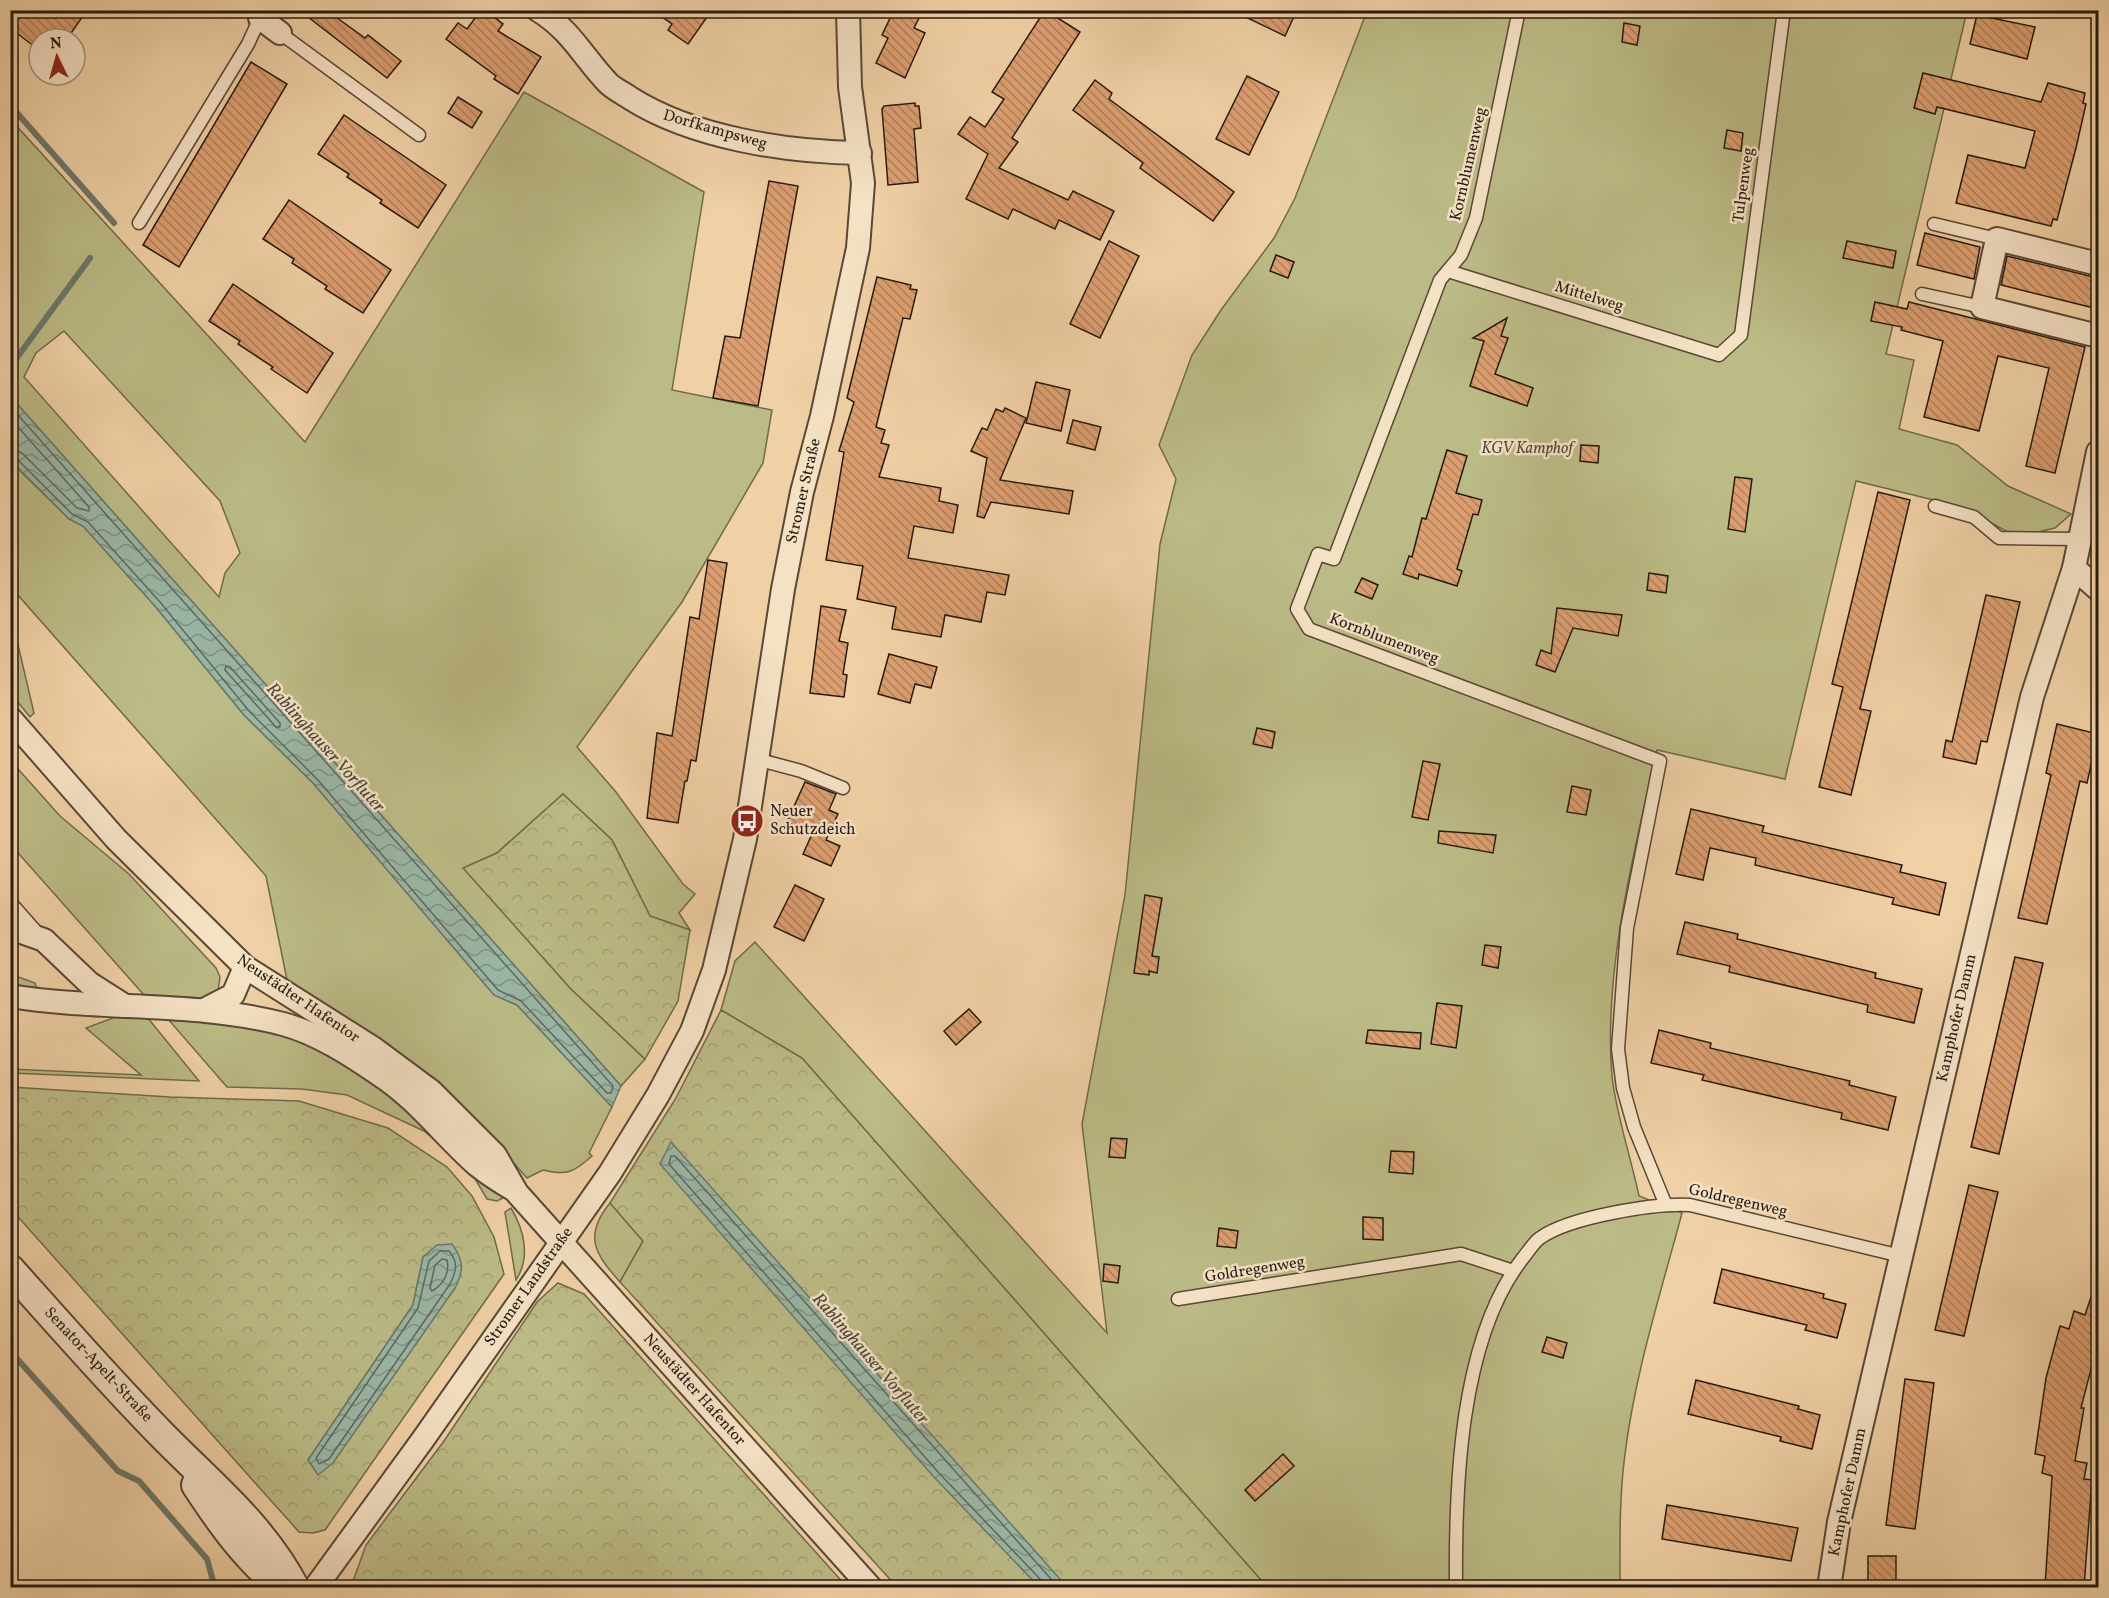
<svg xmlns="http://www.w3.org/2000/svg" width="2109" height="1598" viewBox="0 0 2109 1598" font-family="Vollkorn,serif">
<defs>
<pattern id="forest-crowns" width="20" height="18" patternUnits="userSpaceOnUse" patternTransform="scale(1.5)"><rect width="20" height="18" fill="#bbbb85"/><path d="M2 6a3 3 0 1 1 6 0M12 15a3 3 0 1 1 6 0" fill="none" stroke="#a1a072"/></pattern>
<pattern id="water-waves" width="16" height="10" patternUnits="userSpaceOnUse" patternTransform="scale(1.5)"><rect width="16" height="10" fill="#9ab7a6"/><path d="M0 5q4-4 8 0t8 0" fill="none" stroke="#7d9486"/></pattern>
<pattern id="building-back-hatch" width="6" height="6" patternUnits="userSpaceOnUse" patternTransform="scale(1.5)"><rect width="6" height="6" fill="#dd9f70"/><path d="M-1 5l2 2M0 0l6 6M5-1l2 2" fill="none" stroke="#b3815b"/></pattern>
</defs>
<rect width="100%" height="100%" fill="#f0d1a5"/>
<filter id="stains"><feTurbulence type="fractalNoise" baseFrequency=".00333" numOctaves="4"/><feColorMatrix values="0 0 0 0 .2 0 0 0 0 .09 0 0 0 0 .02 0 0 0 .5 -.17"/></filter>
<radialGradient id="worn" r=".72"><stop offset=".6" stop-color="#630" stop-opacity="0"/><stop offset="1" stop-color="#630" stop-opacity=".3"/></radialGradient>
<g fill="#bbbb85" stroke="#706a4c" stroke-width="1.5" fill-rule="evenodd">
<path d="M1367 11H1967L1886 354 1914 360 1899 429 1957 445 2008 486 2071 514 2055 528 2029 534 2006 531 1962 507 1856 481 1785 779 1657 750C1634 852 1603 972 1612 1076 1616 1114 1631 1158 1639 1196L1682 1213C1661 1292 1635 1373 1625 1454 1619 1499 1620 1543 1620 1587H1267L802 1058 721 1010 735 961 755 942 1107 1333 1082 1124 1125 895 1160 544 1176 479 1159 445 1192 355 1221 310 1274 238 1295 198Z"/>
<path d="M524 92 704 192 672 390 772 410 763 463 682 602 577 747 616 792 683 884 695 894 679 913 690 930 650 916 612 840 563 794 497 853 464 868 571 989 645 1059 621 1086 11 397V120L305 442ZM64 331 220 501 240 553 225 573 219 597 24 377 36 353Z"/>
<path d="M10 461 69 519 83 526 155 606 244 715 313 783 494 995 517 1005 612 1107 589 1153 592 1156C574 1172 567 1176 543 1170L527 1178 479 1124 287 980 266 876 16 593 11 591Z"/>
<path d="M11 615 34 713 30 717 11 694Z"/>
<path d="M10 760 60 816 129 874 216 968 220 977 218 991 205 998 144 995 11 845Z"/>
<path d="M10 974 35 983 37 989 11 987Z"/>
<path d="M121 1015 147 1017 199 1081 11 1073 10 1069 141 1075 86 1028Z"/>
<path d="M167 1018 273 1027 336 1055 422 1117 503 1198 497 1201 487 1199 468 1167 424 1131 347 1095 302 1089 227 1087Z"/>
<path d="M610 1203 643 1241 620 1282C595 1254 583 1236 610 1203Z"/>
<path d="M511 1208C524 1230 531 1257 516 1280L505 1212Z"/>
</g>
<g fill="url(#forest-crowns)" stroke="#706a4c" stroke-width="1.5" fill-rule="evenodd">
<path d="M563 794 612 840 650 916 690 930 678 1001 645 1059 571 989 463 868 497 853Z"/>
<path d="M721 1010 802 1058 1267 1587H897L620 1282 643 1241 610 1203 676 1098Z"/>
<path d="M10 1087 170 1097 299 1101 388 1128 447 1167 472 1196 494 1237 504 1274 325 1530 313 1533 299 1532 11 1209ZM423 1257 455 1288 308 1460 413 1305Z"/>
<path d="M558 1283 584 1294 847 1587H351L366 1545 444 1441 537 1302Z"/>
</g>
<g fill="url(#water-waves)" stroke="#6b786b" stroke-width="1.5">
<path d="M11 397 621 1086 612 1107 517 1005 494 995 313 783 244 715 155 606 83 526 69 519 11 461Z"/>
<path d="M671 1142 1067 1587H1039L933 1476 660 1164Z"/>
<path d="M452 1244C464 1260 464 1271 455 1288L333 1463 318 1475 308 1460 413 1305 423 1257 437 1245Z"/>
</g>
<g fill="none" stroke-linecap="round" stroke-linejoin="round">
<g stroke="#60685c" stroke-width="1.5">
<path d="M10 406 613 1086 611 1093H607L521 1001 498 990 317 779 249 711 160 602 88 522 72 514 17 459 10 457"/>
<path d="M10 418 89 507V511L77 508 22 453 10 449"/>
<path d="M226 666 230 667 280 723V727H276L225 670Z"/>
<path d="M440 1251H449C459 1263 456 1272 450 1284L329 1459 319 1464 316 1458 418 1308 429 1261Z"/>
<path d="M442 1259 447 1260C450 1273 443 1285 432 1291L430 1288 435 1265Z"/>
<path d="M1043 1588 1042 1581 938 1472 669 1164 671 1156H675L1059 1588"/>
</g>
<g stroke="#6b786b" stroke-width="6">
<path d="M10 105 114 223"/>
<path d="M13 363 90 258"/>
<path d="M10 1351 118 1471 139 1481 207 1559 215 1588"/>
</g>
</g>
<g fill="url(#building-back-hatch)" stroke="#251a12" stroke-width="1.5">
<path d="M10 10H87L67 39H39V50L10 28Z"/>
<path d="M299 10H326L365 38 368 35 401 61 387 78Z"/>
<path d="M481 10H485L503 24 498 31 541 57 518 94 494 79 496 76 446 39 458 23 467 29Z"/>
<path d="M652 10H712L688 44 668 30 672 24Z"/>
<path d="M894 10H923L914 28 925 33 905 78 876 63 888 38 882 35Z"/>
<path d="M1045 10 1080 32 1012 138 1018 142 999 168 1068 200 1073 191 1114 211 1100 240 1059 220 1055 229 1013 209 1008 219 966 199 988 154 958 134 970 117 985 127 1004 99 992 92Z"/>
<path d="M1231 10H1297L1285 36Z"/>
<path d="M1977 15 2035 27 2027 59 1970 44Z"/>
<path d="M1624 23 1640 26 1637 45 1622 42Z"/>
<path d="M251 62 287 84 179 267 143 245Z"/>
<path d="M1923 73 2041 102 2048 83 2085 93 2083 103 2086 104 2076 148 2057 220 2053 219 2051 226 1956 203 1968 155 2025 168 2035 131 1937 107 1935 114 1914 108Z"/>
<path d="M1247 76 1279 92 1249 155 1216 139Z"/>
<path d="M1095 80 1112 93 1109 99 1234 192 1213 221 1140 168 1143 163 1073 110Z"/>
<path d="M458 97 482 112 472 128 448 113Z"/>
<path d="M915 103V106H919L921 128 914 129 918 182 888 185 882 109 884 106Z"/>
<path d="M344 115 446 185 418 228 380 203 382 200 347 177 349 174 318 154Z"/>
<path d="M1727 130 1743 133 1741 151 1724 148Z"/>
<path d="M769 181 798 186 758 406 713 398 725 336 740 338Z"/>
<path d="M289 200 391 270 363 313 325 289 327 286 292 263 294 259 263 239Z"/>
<path d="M1925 233 1980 247 1974 279 1917 265Z"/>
<path d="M1109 241 1139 256 1100 338 1070 324Z"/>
<path d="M1847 241 1896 251 1893 268 1843 258Z"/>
<path d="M1276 255 1294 262 1288 278 1270 271Z"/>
<path d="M2007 256 2098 278 2094 308 2001 285Z"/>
<path d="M877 277 911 285 910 289 917 290 910 319 903 318 876 427 885 430 881 443 889 445 879 477 941 488 939 501 958 505 953 533 914 526 908 558 1009 575 1005 595 987 592 981 622 945 615 941 637 892 629 896 607 857 599 863 566 826 560 844 452 839 451 854 402 847 398Z"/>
<path d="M233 284 333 353 307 393 271 369 273 367 238 344 240 341 209 321Z"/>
<path d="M1875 302 1907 309 1909 302 2085 347 2055 473 2026 466 2049 368 1998 356 1979 431 1924 417 1943 341 1901 330 1902 327 1871 321Z"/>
<path d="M1507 318 1501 336 1508 338 1495 374 1533 388 1527 406 1470 386 1484 341 1473 338Z"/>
<path d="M1036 382 1070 390 1061 431 1026 423Z"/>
<path d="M1005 408 1026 418 1000 480 1073 491 1069 514 991 502 984 518 977 516 987 458 971 451 982 428 987 430 996 409 1003 412Z"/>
<path d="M1073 420 1101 427 1095 450 1067 443Z"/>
<path d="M1581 445 1599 446 1598 463 1580 461Z"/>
<path d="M1447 450 1467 456 1456 493 1482 500 1478 515 1473 514 1457 569 1462 571 1457 586 1419 574 1418 579 1403 574 1409 556 1412 557 1422 518 1426 519Z"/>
<path d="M1735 477 1752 479 1745 532 1728 529Z"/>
<path d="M1878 492 1910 500 1860 709 1871 711 1851 795 1819 787 1843 687 1832 684Z"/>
<path d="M708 560 727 563 696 761 691 760 687 781H685L678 823 647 818 657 733 672 736 690 617 699 619Z"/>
<path d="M1649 573 1668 576 1666 593 1647 590Z"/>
<path d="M1362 578 1378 585 1372 599 1355 592Z"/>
<path d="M1986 595 2020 602 1987 742 1981 741 1976 764 1943 757 1946 740 1952 742Z"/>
<path d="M821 606 846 610 839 641 848 643 843 674 847 675 844 697 810 693Z"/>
<path d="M1557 608 1622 615 1618 636 1573 628 1555 672 1536 665 1541 650 1551 654Z"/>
<path d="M889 654 937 667 931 688 915 684 910 703 878 694Z"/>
<path d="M2057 724 2098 734 2087 783 2080 781 2047 924 2018 918 2051 775 2046 773Z"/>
<path d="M1257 728 1275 732 1272 748 1253 744Z"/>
<path d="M1423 761 1440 764 1428 820 1412 817Z"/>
<path d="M805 782 836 794 829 810 838 814 826 840 840 846 831 866 803 854 812 834 787 822Z"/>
<path d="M1572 786 1591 790 1586 815 1567 812Z"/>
<path d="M1691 809 1764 826 1762 832 1902 865 1900 872 1946 883 1939 915 1892 904 1894 898 1755 865 1756 858 1710 848 1703 880 1676 874Z"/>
<path d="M1439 831 1496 835 1493 853 1438 843Z"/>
<path d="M795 885 824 899 804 941 774 927Z"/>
<path d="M1145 895 1162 898 1152 956 1159 957 1157 973 1149 971V975L1134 973Z"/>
<path d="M1685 922 1738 934 1737 939 1876 973 1875 978 1922 989 1914 1023 1867 1012 1868 1005 1729 972 1730 966 1677 954Z"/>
<path d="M1485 945 1501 947 1498 968 1482 965Z"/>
<path d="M2015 957 2043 963 1999 1154 1971 1147Z"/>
<path d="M1437 1003 1462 1006 1456 1048 1431 1044Z"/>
<path d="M969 1009 981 1022 956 1045 944 1031Z"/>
<path d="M1368 1030 1421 1033 1420 1049 1366 1043Z"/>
<path d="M1659 1030 1711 1043 1710 1048 1850 1081 1849 1085 1896 1097 1888 1130 1841 1119 1842 1113 1702 1080 1704 1075 1651 1063Z"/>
<path d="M1111 1138 1127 1139 1125 1158 1109 1157Z"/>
<path d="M1391 1151 1414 1152 1413 1174 1389 1172Z"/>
<path d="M1969 1185 1998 1192 1964 1336 1935 1330Z"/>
<path d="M1363 1217 1383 1218V1240L1363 1239Z"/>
<path d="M1219 1228 1238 1231 1236 1248 1217 1246Z"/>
<path d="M1104 1264 1120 1266 1118 1283 1103 1281Z"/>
<path d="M1722 1269 1824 1294 1823 1298 1846 1304 1837 1338 1805 1330 1807 1325 1714 1303Z"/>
<path d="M2095 1285 2098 1286V1342L2081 1408H2084L2075 1461 2087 1463 2084 1479 2092 1480 2084 1587H2045L2052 1476 2042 1473 2045 1456 2035 1454 2046 1378 2060 1326 2069 1329 2074 1311 2085 1315Z"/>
<path d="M1547 1337 1567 1343 1563 1358 1542 1352Z"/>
<path d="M1905 1379 1934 1383 1915 1529 1886 1525Z"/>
<path d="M1696 1380 1799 1406 1798 1409 1820 1415 1812 1449 1780 1441 1781 1437 1688 1414Z"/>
<path d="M1283 1454 1294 1466 1255 1501 1245 1490Z"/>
<path d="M1667 1505 1798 1528 1791 1561 1662 1539Z"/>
<rect x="1868" y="1556" width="28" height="31"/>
</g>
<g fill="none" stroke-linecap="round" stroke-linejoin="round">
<defs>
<g id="service">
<path d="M1519 10 1476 218 1461 255 1440 280 1334 559 1318 554 1297 609 1309 629 1660 761 1627 928 1618 1049 1623 1088 1634 1127 1665 1203"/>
<path d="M280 33 419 135"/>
<path d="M139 223 248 44 260 18"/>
<path d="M1934 224 1997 239"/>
<path d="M1448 271 1719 355 1741 335 1784 10"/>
<path d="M1922 294 1982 307"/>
<path d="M1935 506 1974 517 1999 538 2078 539"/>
<path d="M756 759 801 771 843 788"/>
<path d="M10 902 39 935"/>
<path d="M1178 1299 1461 1254 1513 1271"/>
<path d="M1456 1588C1455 1489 1459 1339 1523 1258 1528 1252 1534 1242 1540 1238 1569 1217 1655 1203 1690 1205L1901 1256"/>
</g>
<g id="minor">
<path d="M265 10 260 18 280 33"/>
<path d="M538 10C571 30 583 57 608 83 614 89 623 93 630 98 693 138 787 152 860 153"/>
<path d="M2098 264 1997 239 1982 307 2098 336"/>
<path d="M2074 568 2098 589"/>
<path d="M10 718 116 839 245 967 373 1048 431 1091 495 1155 517 1193 871 1588"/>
<path d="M10 928 44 940 89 983 125 1006"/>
<path d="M10 996C101 1011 194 1001 283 1024 317 1033 351 1055 380 1075 417 1099 444 1136 477 1165 487 1173 499 1181 511 1188"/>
<path d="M204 1010 233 995 245 967"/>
<path d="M315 1588 424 1438 610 1173 658 1095 692 1031 714 970 745 839 783 589 802 492 822 416 858 248 863 183 850 87 848 10"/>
<path d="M1829 1588 1839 1522 2032 697 2074 568 2098 452"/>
</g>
<g id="tertiary">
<path d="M10 1269C60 1325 109 1381 161 1434 211 1485 261 1524 295 1588"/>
<path d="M196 1485C221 1523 247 1560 283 1588"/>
</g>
</defs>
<use href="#service" stroke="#584837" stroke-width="15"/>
<use href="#minor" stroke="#584837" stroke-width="26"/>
<use href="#tertiary" stroke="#584837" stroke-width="32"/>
<use href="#service" stroke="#f5e1c4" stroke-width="12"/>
<use href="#minor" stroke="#f5e1c4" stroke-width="22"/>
<use href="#tertiary" stroke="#f5e1c4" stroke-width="28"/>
</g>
<defs>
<symbol id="bus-disc" viewBox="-11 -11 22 22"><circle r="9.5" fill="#8f2418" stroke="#f5e1c4"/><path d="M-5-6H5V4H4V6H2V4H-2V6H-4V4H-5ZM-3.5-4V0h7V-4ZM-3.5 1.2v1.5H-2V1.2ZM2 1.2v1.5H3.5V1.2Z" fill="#fff"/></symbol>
</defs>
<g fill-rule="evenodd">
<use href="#bus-disc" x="728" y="802" width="38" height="38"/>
</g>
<g text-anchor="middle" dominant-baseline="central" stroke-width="5" stroke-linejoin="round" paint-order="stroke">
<g font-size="16" fill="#251a12" stroke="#f5e1c4">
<text transform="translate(715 130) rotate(16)">Dorfkampsweg</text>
<text transform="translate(1469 164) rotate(-77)">Kornblumenweg</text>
<text transform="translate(1744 185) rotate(-82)">Tulpenweg</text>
<text transform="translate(1589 297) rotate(17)">Mittelweg</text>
<text transform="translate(804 491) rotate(-77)">Stromer Straße</text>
<text transform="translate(1384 639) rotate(21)">Kornblumenweg</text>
<text transform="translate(298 999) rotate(34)">Neustädter Hafentor</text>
<text transform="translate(1957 1018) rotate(-77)">Kamphofer Damm</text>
<text transform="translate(1738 1201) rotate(13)">Goldregenweg</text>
<text transform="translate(1255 1270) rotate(-9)">Goldregenweg</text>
<text transform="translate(529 1287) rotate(-55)">Stromer Landstraße</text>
<text transform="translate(98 1365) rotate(47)">Senator-Apelt-Straße</text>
<text transform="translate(694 1390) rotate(48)">Neustädter Hafentor</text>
<text transform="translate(1848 1492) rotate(-78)">Kamphofer Damm</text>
</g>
<g font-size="16" font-style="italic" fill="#524a34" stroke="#f5e1c4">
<text x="1527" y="449">KGV Kamphof</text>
</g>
<g font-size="16" fill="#251a12" stroke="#f5e1c4" text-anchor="start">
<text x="770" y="812">Neuer<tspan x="770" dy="18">Schutzdeich</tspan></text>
</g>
<g font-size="18" font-style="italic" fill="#48493e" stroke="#f5e1c4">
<text transform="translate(325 748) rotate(48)">Rablinghauser Vorfluter</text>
<text transform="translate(870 1359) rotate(49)">Rablinghauser Vorfluter</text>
</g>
</g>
<rect width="2109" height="1598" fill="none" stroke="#f0d1a5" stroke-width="36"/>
<rect x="12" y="12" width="2085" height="1574" fill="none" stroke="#251a12" stroke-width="3"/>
<rect x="18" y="18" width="2073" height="1562" fill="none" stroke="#251a12" stroke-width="1.5"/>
<g transform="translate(57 57) rotate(355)"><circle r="28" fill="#f5e1c4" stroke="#a2917d" stroke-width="1.5"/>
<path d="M0-4.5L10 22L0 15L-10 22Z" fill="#8f2418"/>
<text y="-9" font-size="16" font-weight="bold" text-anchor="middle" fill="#251a12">N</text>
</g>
<rect width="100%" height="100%" filter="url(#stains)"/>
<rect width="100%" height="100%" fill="url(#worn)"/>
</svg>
